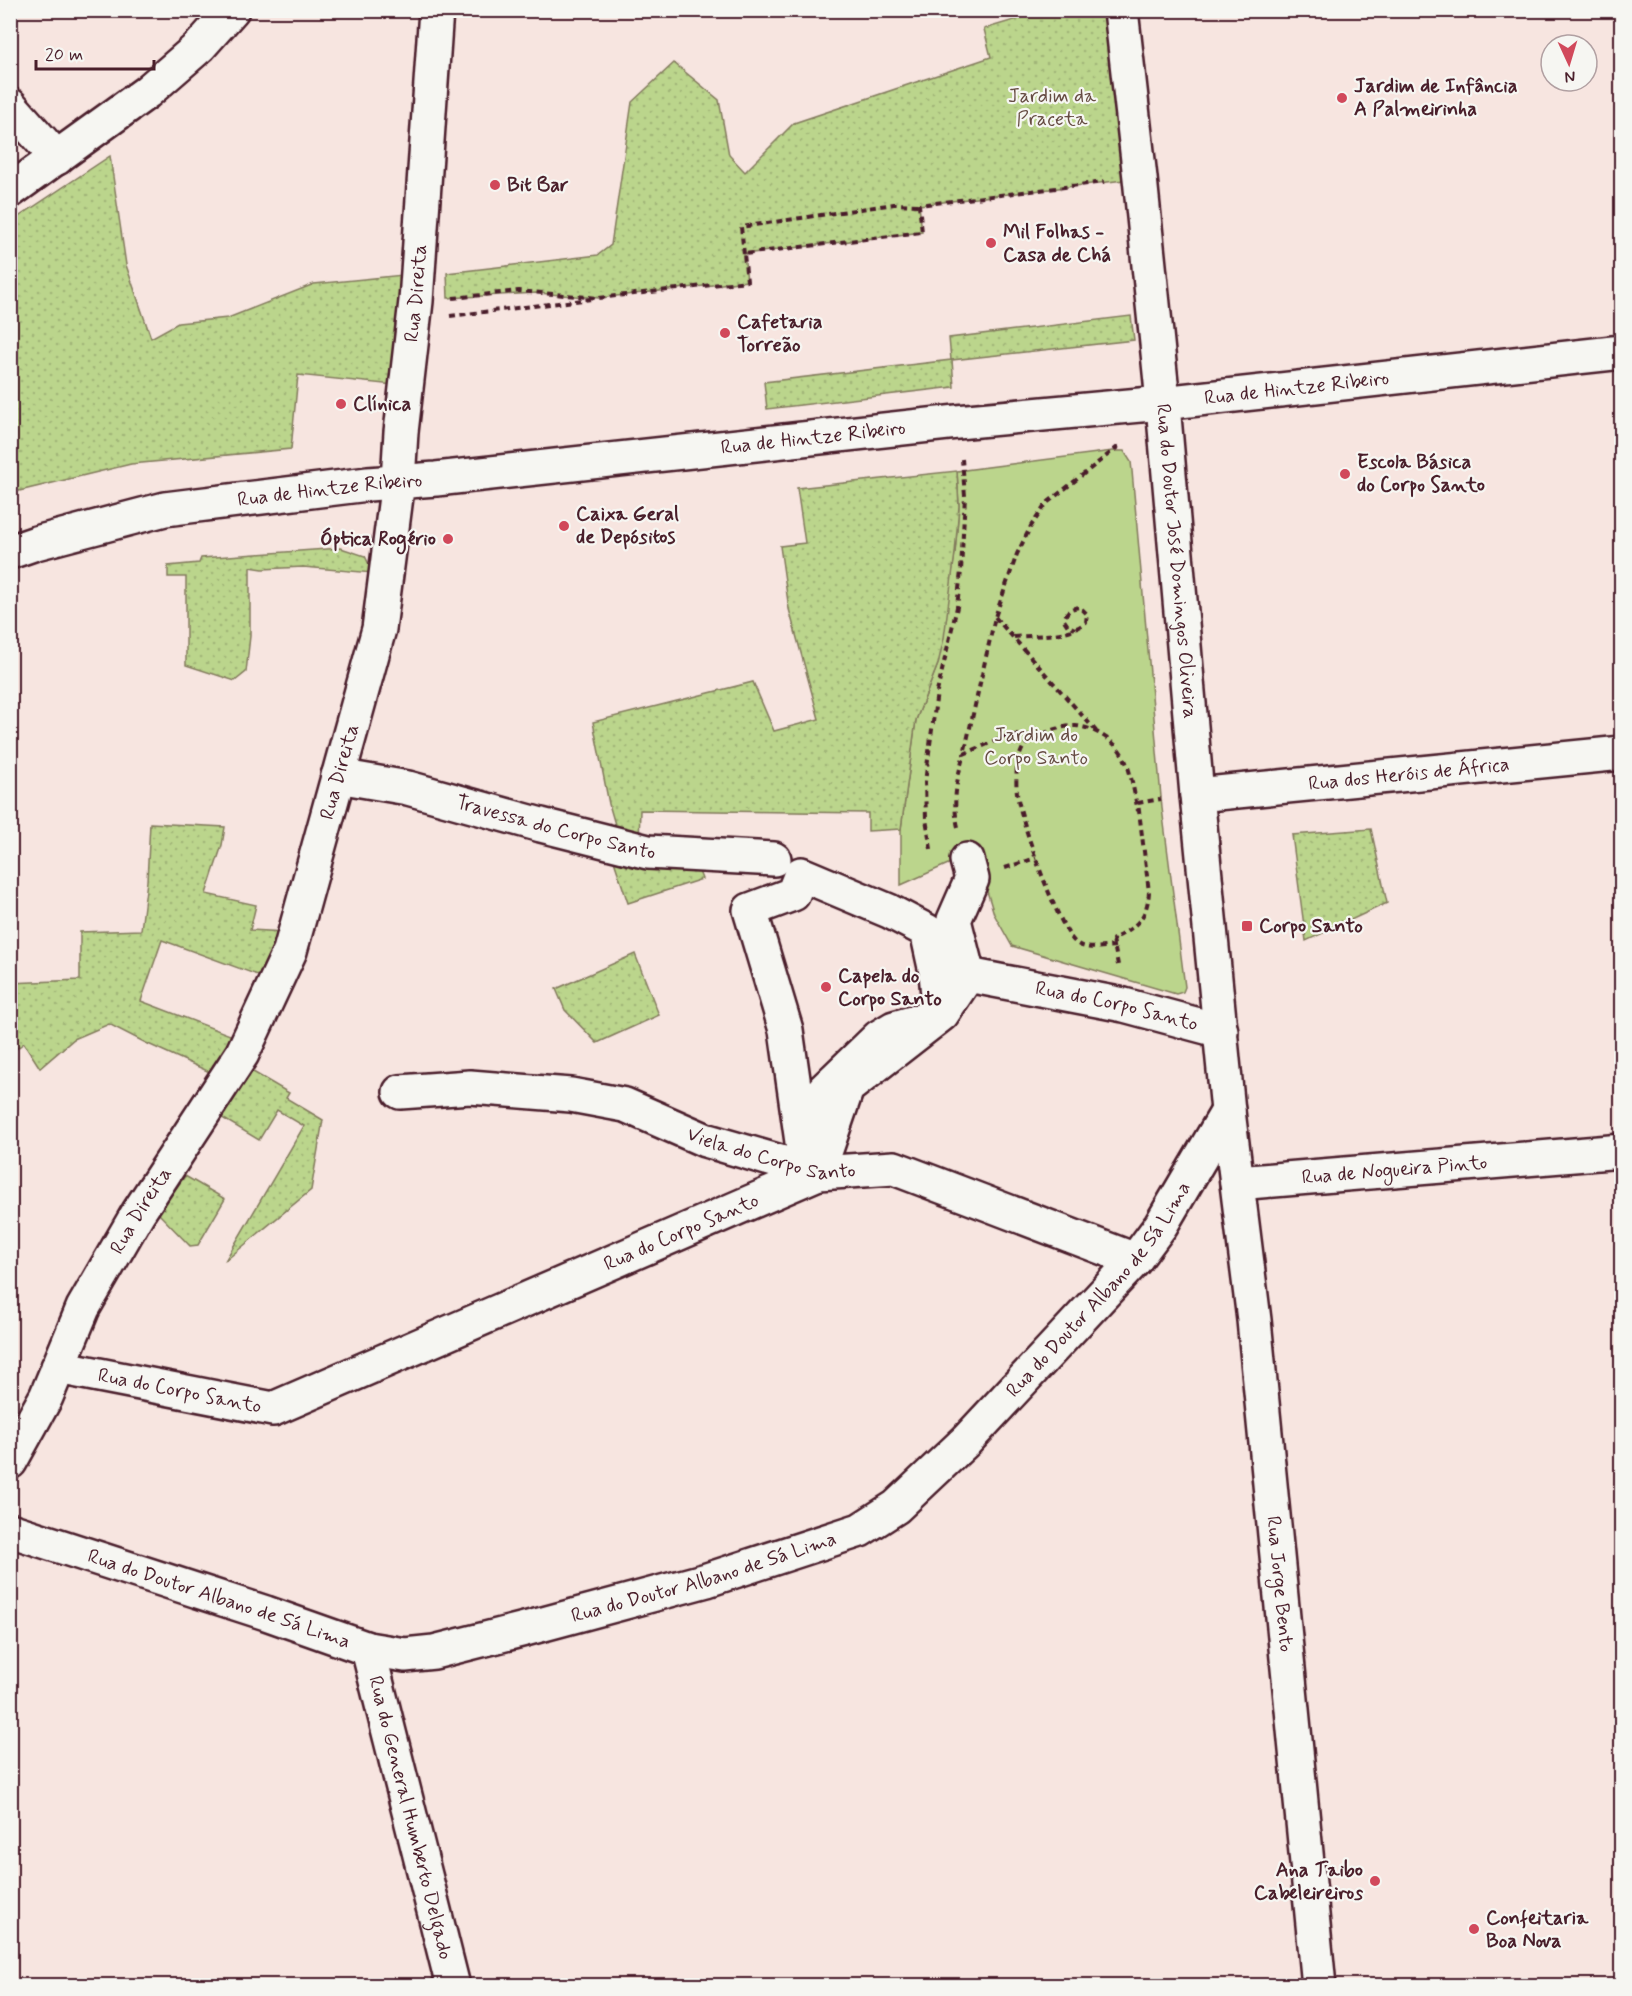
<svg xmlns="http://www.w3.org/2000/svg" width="1632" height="1996" viewBox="0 0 1632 1996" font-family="Mynerve,sans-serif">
<defs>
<pattern id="garden-dots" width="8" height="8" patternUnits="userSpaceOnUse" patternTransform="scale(1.5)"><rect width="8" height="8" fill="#bbd58c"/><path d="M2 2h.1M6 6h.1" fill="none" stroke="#a2b679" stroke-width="1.8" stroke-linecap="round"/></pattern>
</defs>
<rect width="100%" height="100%" fill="#f7e5e0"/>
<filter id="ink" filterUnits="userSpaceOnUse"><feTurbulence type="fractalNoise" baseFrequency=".0167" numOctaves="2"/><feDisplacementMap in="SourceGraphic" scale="12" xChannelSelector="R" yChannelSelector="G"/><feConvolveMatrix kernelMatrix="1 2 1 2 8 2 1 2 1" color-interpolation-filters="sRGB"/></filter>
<g filter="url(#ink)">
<path fill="#bbd58c" stroke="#827a5c" stroke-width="1.5" d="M1113 451H1124L1131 462 1132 471 1162 808 1185 987 1183 992 1176 994 1012 946 994 914 975 852 901 885V829L916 720 938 664 955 553 959 506 957 471Z"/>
<g fill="url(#garden-dots)" stroke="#827a5c" stroke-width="1.5">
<path d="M1044 11H1121L1140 178 919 205 922 232 744 254 747 281 599 298 537 293 448 298 447 273 598 255 611 245 632 102 674 63 719 100 729 155 745 172 794 123 991 57 984 29Z"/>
<path d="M110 156 126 265 151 338 178 323 228 318 314 284 403 275 394 385 298 375 291 449 131 464 11 493V222Z"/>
<path d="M1131 316 1134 340 952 360 954 387 767 409 764 382 951 360 949 338Z"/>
<path d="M957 471 959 506 955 553 944 638 938 664 916 720 901 829 868 831V813L640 810 639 841 616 828 609 804 593 722 753 682 774 731 819 719 789 609 780 546 805 543 797 488Z"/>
<path d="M341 548 365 556 373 573 303 567 263 569 250 567V636L246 672 235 681 186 665V577H168V566L199 563 201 558Z"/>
<path d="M150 823 225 827 222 845 206 894 256 905 250 930 286 932 263 977 162 940 141 1001 238 1038 214 1074 146 1043 109 1024 74 1039 40 1068 24 1043 11 1053 10 983 80 980V932L141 930 147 881Z"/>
<path d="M1371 829 1387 903 1306 941 1292 835Z"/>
<path d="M610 849 698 869 702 879 628 903Z"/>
<path d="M635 954 659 1015 597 1043 565 1010 556 989Z"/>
<path d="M248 1069 289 1093 286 1098 323 1120 311 1190 225 1261 304 1126 277 1110 259 1140 219 1116Z"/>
<path d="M185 1176 225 1199 198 1245 190 1246 158 1213Z"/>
</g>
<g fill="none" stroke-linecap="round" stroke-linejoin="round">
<defs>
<g id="street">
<path id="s1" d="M1121 10 1140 178 1161 382 1197 795 1228 1111 1254 1320 1319 1986"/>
<path d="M10 105 57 158"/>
<path d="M10 191 147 92 200 46 232 10"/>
<path id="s2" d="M338 776 408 788 541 825 648 852 774 859"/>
<path id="s3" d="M1197 795 1622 753"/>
<path d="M967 860 972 879 954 920 968 975"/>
<path d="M801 874 889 911 927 931 936 972 939 1008 929 1018 894 1028 879 1037 824 1090 804 1156 786 1030 750 910 793 894Z"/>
<path id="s4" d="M400 1092 470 1087 571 1095 625 1105 705 1140 818 1173 894 1168 1135 1260"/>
<path id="s5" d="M1237 1183 1622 1151"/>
<path id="s6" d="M58 1367 273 1409 818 1173 847 1088 942 1014 968 975 1124 1005 1221 1031"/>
<path id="s7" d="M10 1462 46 1397 83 1308 138 1213 242 1054 290 951 379 629 398 481 401 432 416 301 436 10"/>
<path id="s8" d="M10 1530 266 1613 368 1649 405 1655 434 1652 525 1629 707 1580 860 1530 896 1507 967 1440 1135 1260 1161 1225 1228 1111"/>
<path id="s9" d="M368 1649 453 1986"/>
</g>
<g id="secondary">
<path id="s10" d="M10 552 36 543 165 509 368 484 436 479 957 422 1162 403 1622 352"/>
</g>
</defs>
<use href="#street" stroke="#4a1f2b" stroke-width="38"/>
<use href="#secondary" stroke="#4a1f2b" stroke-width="38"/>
<g stroke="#4a1f2b" stroke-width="4" stroke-dasharray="6 4.5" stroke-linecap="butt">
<path d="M744 254 741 227 894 204 919 205"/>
<path d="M453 298 519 291 599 298 747 281 744 254 922 232 919 205 1104 182"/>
<path d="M450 316 591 299"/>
<path d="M995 617 1096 731"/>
<path d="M1014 637C1037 635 1068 637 1086 622L1087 614 1080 607C1071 608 1067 610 1064 620L1068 626 1075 629"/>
<path d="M1039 735H1009L964 754 995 617 1017 554 1031 526 1047 503 1119 446"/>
<path d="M958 827C952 803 957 777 964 754"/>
<path d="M931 849 926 819 925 782 937 692 957 607 961 571 965 496 962 459"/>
<path d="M1005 868 1036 858"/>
<path d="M1115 946C1102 947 1085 951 1075 942 1058 927 1019 817 1017 793 1016 784 1016 771 1018 761 1019 757 1022 748 1025 745 1035 735 1062 725 1076 726 1090 727 1106 736 1116 746 1131 762 1133 790 1138 811"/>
<path d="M1118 965 1113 939C1136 927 1147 919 1149 892L1138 803 1161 799"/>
</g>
<use href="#street" stroke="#f6f6f2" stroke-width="33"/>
<use href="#secondary" stroke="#f6f6f2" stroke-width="33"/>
</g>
</g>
<g fill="#d1495b" stroke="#f6f6f2" stroke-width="2">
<circle cx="1342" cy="98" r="6"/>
<circle cx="495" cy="185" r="6"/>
<circle cx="991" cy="243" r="6"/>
<circle cx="725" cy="333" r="6"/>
<circle cx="341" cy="404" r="6"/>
<circle cx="1345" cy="474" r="6"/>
<circle cx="564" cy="526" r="6"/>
<circle cx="448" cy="539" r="6"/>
<rect x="1241" y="920" width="12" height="12" rx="3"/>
<circle cx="826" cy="987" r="6"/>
<circle cx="1375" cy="1881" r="6"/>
<circle cx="1474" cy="1929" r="6"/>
</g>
<g text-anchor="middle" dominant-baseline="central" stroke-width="4.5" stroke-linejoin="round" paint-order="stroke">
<g font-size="20" font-weight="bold" fill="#4a1f2b" stroke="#f6f6f2" text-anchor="start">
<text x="1354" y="86">Jardim de Infância<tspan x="1354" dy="23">A Palmeirinha</tspan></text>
<text x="507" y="185">Bit Bar</text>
<text x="1003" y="232">Mil Folhas -<tspan x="1003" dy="23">Casa de Chá</tspan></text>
<text x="737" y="322">Cafetaria<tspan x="737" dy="23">Torreão</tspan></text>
<text x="353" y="404">Clínica</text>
<text x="1357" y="462">Escola Básica<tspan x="1357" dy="23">do Corpo Santo</tspan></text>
<text x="576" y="514">Caixa Geral<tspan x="576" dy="23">de Depósitos</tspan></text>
<text x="436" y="539" text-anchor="end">Óptica Rogério</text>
<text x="1259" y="926">Corpo Santo</text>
<text x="838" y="976">Capela do<tspan x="838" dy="23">Corpo Santo</tspan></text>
<text x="1363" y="1870" text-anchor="end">Ana Taibo<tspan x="1363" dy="23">Cabeleireiros</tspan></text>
<text x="1486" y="1918">Confeitaria<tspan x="1486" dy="23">Boa Nova</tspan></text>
</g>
<g font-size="20" fill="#664c43" stroke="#f6f6f2">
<text x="1052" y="96">Jardim da<tspan x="1052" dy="23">Praceta</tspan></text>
<text x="1036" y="735">Jardim do<tspan x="1036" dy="23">Corpo Santo</tspan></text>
</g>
<g font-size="20" fill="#4a1f2b" stroke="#f6f6f2">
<text stroke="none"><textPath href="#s7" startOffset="1256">Rua Direita</textPath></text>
<text stroke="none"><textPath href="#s10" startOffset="1299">Rua de Hintze Ribeiro</textPath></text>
<text stroke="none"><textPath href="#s10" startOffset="813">Rua de Hintze Ribeiro</textPath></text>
<text stroke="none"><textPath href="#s10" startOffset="327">Rua de Hintze Ribeiro</textPath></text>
<text stroke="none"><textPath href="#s1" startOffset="554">Rua do Doutor José Domingos Oliveira</textPath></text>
<text stroke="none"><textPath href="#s7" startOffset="770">Rua Direita</textPath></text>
<text stroke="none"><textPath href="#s3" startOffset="213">Rua dos Heróis de África</textPath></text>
<text stroke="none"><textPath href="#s2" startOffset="224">Travessa do Corpo Santo</textPath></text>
<text stroke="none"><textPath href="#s6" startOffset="1222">Rua do Corpo Santo</textPath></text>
<text stroke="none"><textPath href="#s4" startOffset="382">Viela do Corpo Santo</textPath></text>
<text stroke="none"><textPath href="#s5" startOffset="158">Rua de Nogueira Pinto</textPath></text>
<text stroke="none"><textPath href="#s7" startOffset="284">Rua Direita</textPath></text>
<text stroke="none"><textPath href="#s6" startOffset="664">Rua do Corpo Santo</textPath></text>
<text stroke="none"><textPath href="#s8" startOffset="1228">Rua do Doutor Albano de Sá Lima</textPath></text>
<text stroke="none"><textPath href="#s6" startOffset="124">Rua do Corpo Santo</textPath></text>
<text stroke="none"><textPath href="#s8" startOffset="724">Rua do Doutor Albano de Sá Lima</textPath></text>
<text stroke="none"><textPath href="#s1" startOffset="1582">Rua Jorge Bento</textPath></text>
<text stroke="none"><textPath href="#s8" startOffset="220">Rua do Doutor Albano de Sá Lima</textPath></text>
<text stroke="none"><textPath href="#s9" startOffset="174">Rua do General Humberto Delgado</textPath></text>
</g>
</g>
<rect width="1632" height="1996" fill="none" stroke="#f6f6f2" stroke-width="36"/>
<rect x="18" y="18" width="1596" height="1960" fill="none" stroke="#4a1f2b" stroke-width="2" filter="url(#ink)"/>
<g transform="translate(1569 63) rotate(176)"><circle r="28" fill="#f6f6f2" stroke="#b1a0a2" stroke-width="1.5"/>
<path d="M0-4.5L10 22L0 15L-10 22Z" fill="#d1495b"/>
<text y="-9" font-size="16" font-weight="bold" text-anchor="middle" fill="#4a1f2b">N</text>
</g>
<path d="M36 60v9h118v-9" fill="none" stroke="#4a1f2b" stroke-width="3"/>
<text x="45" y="60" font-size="18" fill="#4a1f2b" stroke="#f6f6f2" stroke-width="4.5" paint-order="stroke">20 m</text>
</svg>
